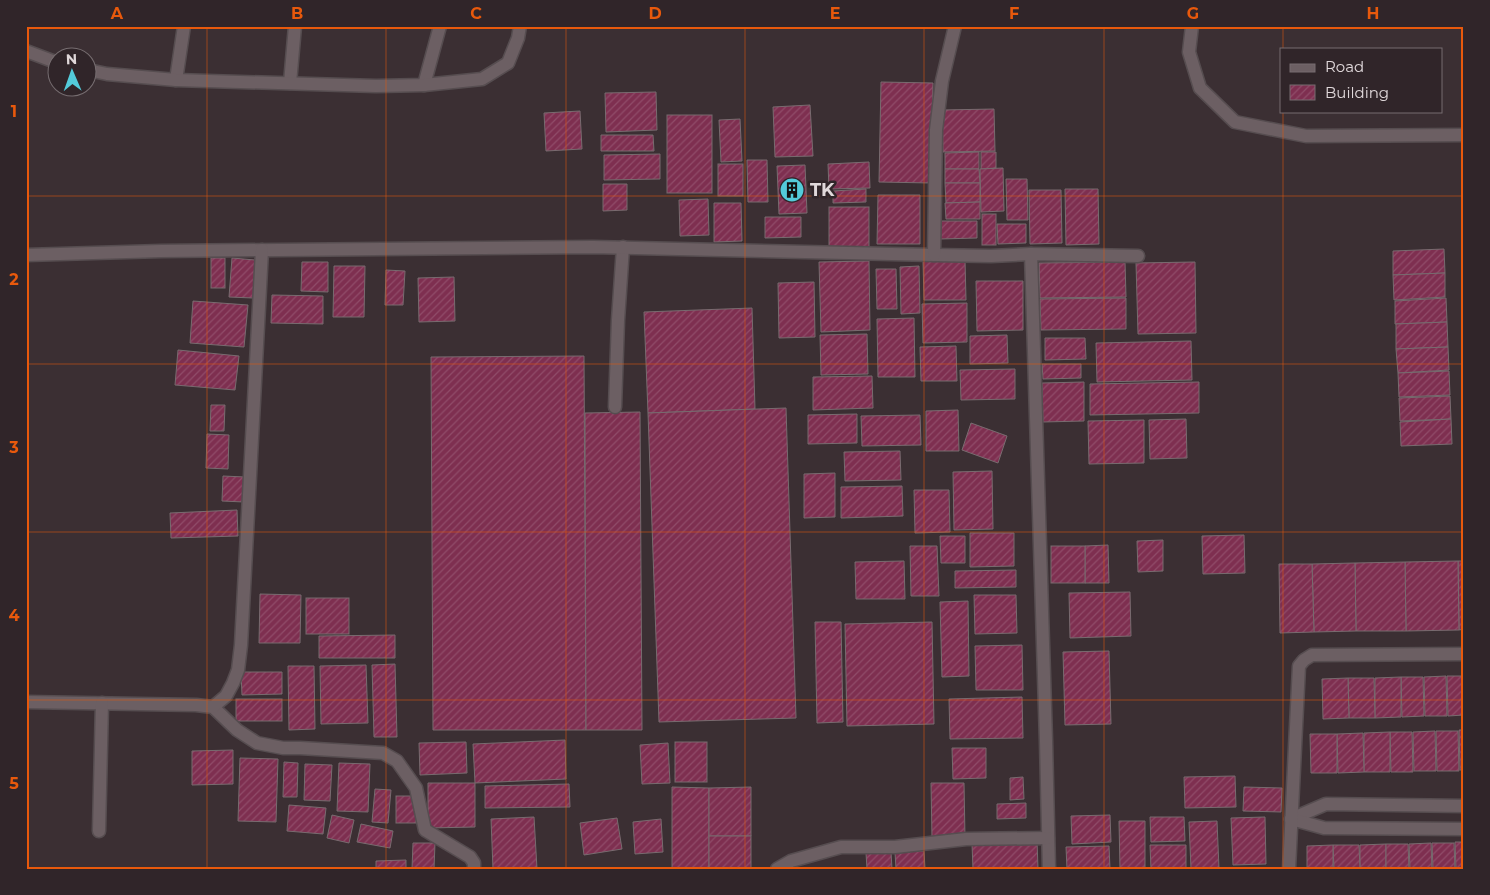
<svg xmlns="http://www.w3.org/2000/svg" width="1490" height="895" viewBox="0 0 1490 895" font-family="Montserrat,sans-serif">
<defs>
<pattern id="building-hatch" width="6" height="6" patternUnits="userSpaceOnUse" patternTransform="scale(1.25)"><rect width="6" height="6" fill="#7e2f50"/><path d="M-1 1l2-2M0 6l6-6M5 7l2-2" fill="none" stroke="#904c69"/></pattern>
</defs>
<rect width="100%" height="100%" fill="#3b2f33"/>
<g fill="url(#building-hatch)" stroke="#786b6f">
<path d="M881 82 933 83 931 183 879 182Z"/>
<path d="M656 92 657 130 606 132 605 93Z"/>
<path d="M810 105 813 156 775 157 773 107Z"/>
<path d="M994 109 995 151 943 152 942 110Z"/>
<path d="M580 111 582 149 546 151 544 113Z"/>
<rect x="667" y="115" width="45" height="78"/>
<path d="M740 119 742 161 721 162 719 120Z"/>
<path d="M601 135H653L654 151H601Z"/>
<path d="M979 152V169H945V153Z"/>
<path d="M981 152H996V168L981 169Z"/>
<path d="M660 154V179L604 180V155Z"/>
<path d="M747 160H767L768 202H748Z"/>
<path d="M869 162 870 188 829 189 828 164Z"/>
<rect x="718" y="164" width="25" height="32"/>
<path d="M805 165 807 213 779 214 777 166Z"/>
<path d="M1003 168 1004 211 981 212 980 169Z"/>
<path d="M945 169H979L980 183H945Z"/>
<path d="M1006 179H1027L1028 220H1007Z"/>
<path d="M945 183H980V202L946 203Z"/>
<path d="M603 184H627V210L603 211Z"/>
<path d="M866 189V202L833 203V191Z"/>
<path d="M1065 189H1098L1099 244 1066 245Z"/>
<path d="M1029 190H1061L1062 243 1030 244Z"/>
<path d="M878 195H920V244H877Z"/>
<path d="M708 199 709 235 680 236 679 200Z"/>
<path d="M980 202V219H946L945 203Z"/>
<path d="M714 203H741L742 241 714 242Z"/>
<rect x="829" y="207" width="40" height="40"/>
<rect x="982" y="214" width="14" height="31"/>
<path d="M765 217H801V237L765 238Z"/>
<path d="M939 221H977V238L940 239Z"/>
<path d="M997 224H1026V243L998 244Z"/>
<path d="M1444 249 1445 273 1393 275V251Z"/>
<rect x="211" y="258" width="14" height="30"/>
<path d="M232 258 255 260 253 298 229 297Z"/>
<path d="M965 260 966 300H924L923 261Z"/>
<path d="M869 261 870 330 821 332 819 262Z"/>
<path d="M302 262H328V292L301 291Z"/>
<path d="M1125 262 1126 297 1040 298 1039 263Z"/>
<path d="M1195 262 1196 333 1138 334 1136 263Z"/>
<path d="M334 266H365L364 317H333Z"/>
<path d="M919 266 920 313 901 314 900 267Z"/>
<path d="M876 269H896L897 309H877Z"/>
<path d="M386 270 405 271 403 305H385Z"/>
<path d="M1445 273V297L1394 300 1393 275Z"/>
<path d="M454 277 455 321 419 322 418 278Z"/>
<path d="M976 281H1023V330L977 331Z"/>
<path d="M814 282 815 337 779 338 778 283Z"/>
<path d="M272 295 323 296V324L271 323Z"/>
<path d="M1126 298V329L1041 330 1040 299Z"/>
<path d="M1446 298 1447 322 1395 324V301Z"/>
<path d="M193 301 248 305 244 347 190 343Z"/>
<path d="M967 303V342L923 343 922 304Z"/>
<path d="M752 308 755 409 648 413 644 312Z"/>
<path d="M914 318 915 377H878L877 319Z"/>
<path d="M1447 322 1448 347 1396 349V324Z"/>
<path d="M867 334 868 374 821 375 820 335Z"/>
<path d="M1007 335 1008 363 970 364V336Z"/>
<path d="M1045 338H1085L1086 359 1045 360Z"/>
<path d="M1191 341 1192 380 1097 382 1096 343Z"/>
<path d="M956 346 957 381H921L920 347Z"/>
<path d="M1448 347 1449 370 1398 373 1396 349Z"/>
<path d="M178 350 239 356 235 390 175 385Z"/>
<path d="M584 356 586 730H433L431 357Z"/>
<path d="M1042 364H1081V378L1043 379Z"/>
<path d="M1015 369V399L961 400 960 370Z"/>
<path d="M1449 371 1450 395 1399 397 1398 373Z"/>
<path d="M872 376 873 408 813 410V377Z"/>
<path d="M1084 382V421L1043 422 1042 383Z"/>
<path d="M1199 382V413L1090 415V384Z"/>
<path d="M1450 396 1451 419 1400 421 1399 398Z"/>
<path d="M211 405H225L224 431H210Z"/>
<path d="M786 408 796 718 659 722 648 413Z"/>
<path d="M958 410 959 451H926V411Z"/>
<path d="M640 412 642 730H586L585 413Z"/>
<path d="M857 414V443L808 444V415Z"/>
<path d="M920 415 921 445 862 446 861 416Z"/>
<path d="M1186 419 1187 458 1150 459 1149 420Z"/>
<path d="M1451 419 1452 444 1401 446 1400 422Z"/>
<path d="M1144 420V463L1089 464 1088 421Z"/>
<path d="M971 423 1007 436 998 463 962 450Z"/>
<path d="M207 434 229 435 228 469 206 468Z"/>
<path d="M900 451 901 480 845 481 844 452Z"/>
<path d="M992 471 993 529 954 530 953 472Z"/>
<path d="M835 473V517L804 518V474Z"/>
<path d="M223 476 245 477 244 502 222 501Z"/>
<path d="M902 486 903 516 841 518V487Z"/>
<path d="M914 490H949L950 532 915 533Z"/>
<path d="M237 510 238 536 171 538 170 513Z"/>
<path d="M970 533H1014V566L970 567Z"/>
<path d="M1244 535 1245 573 1203 574 1202 536Z"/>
<path d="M940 536H965V563H941Z"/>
<path d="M1163 540V571L1138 572 1137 541Z"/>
<path d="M1108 545 1109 583H1085V546Z"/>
<path d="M910 546H937L939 596H911Z"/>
<rect x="1051" y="546" width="34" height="37"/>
<path d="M904 561 905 599H856L855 562Z"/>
<path d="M1458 561H1464V629L1459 630Z"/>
<path d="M1458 561 1459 630 1406 631 1405 562Z"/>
<path d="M1405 562 1406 631H1356L1355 563Z"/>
<path d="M1355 563 1356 631 1314 632 1312 564Z"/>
<path d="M1279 564H1312L1314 632 1280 633Z"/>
<path d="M1016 570V587L955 588V571Z"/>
<path d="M1130 592 1131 636 1070 638 1069 593Z"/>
<path d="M260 594 301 595 300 643H259Z"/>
<path d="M974 595H1016L1017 633 975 634Z"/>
<rect x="306" y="598" width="43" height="36"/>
<path d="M968 601 969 676 942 677 940 602Z"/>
<path d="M815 622H841L843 722 817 723Z"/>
<path d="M932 622 934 724 847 726 845 624Z"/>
<path d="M395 635V658H319V636Z"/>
<path d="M1022 645 1023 690H976L975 646Z"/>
<path d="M1109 651 1111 724 1065 725 1063 652Z"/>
<path d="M395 664 397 737H374L372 665Z"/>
<path d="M366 665 368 723 321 724 320 666Z"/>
<path d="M288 666H314L315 729 289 730Z"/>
<path d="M241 672H282V694L242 695Z"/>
<path d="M1446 676 1447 716H1425L1424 677Z"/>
<path d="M1447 676H1464V715L1448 716Z"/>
<path d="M1401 677H1423L1424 716 1402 717Z"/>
<path d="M1401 677V717L1375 718V678Z"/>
<path d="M1348 678H1374L1375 718H1349Z"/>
<path d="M1348 678 1349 718 1323 719 1322 679Z"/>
<path d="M1022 697 1023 738 950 739 949 699Z"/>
<rect x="236" y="699" width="46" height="22"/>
<path d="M1459 730H1464V770H1460Z"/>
<path d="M1435 731 1436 771H1414L1413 732Z"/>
<path d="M1436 731H1458L1459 771H1437Z"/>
<path d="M1390 732H1412L1413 772H1391Z"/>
<path d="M1390 732V772H1364V733Z"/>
<path d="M1363 733 1364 772 1338 773 1337 734Z"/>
<path d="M1310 734H1337V773H1311Z"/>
<path d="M565 740 566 779 475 783 473 744Z"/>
<path d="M466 742 467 773 420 775 419 743Z"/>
<rect x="675" y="742" width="32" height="40"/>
<path d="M668 743 670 783 642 784 640 745Z"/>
<path d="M952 748H986V778L953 779Z"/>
<path d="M233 750V784L192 785V751Z"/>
<path d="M240 758 278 759 276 822 238 821Z"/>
<path d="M284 762 298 763 297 797H283Z"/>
<path d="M339 763 370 764 368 812 337 811Z"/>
<path d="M305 764 332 765 330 801 304 800Z"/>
<path d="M1235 776 1236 807 1185 808 1184 777Z"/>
<path d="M1023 777 1024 799 1010 800V778Z"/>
<path d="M428 783H475V827L428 828Z"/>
<path d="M931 783H964L965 838H932Z"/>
<path d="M569 784 570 807 485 808V786Z"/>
<path d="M672 787 709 788V869H672Z"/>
<path d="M751 787V836H709V788Z"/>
<path d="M1244 787 1282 788 1281 812 1243 811Z"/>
<path d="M375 789 391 790 388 823 372 822Z"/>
<rect x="396" y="796" width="20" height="27"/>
<path d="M1026 803V818L997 819V804Z"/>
<path d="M289 805 326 808 323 834 287 831Z"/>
<path d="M332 815 354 820 349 843 327 838Z"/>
<path d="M1110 815 1111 842 1072 844 1071 816Z"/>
<path d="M534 817 537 869H493L491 819Z"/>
<path d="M1150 817H1184L1185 841 1151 842Z"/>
<path d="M1265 817 1266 864 1233 865 1231 818Z"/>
<path d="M617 818 622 849 584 855 580 823Z"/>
<path d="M661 819 663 852 635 854 633 822Z"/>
<path d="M1119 821H1145V869H1120Z"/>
<path d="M1217 821 1219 869H1191L1189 822Z"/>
<path d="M361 824 393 831 390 848 357 842Z"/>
<rect x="709" y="836" width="42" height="33"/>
<path d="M1037 840 1038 869H973L972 844Z"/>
<path d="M1455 842H1464V869H1456Z"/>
<path d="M413 843H435L434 869H412Z"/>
<path d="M1431 843 1432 869H1410L1409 844Z"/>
<path d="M1432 843H1454L1455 869H1433Z"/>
<path d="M1386 844V869H1360V845Z"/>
<path d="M1386 844H1408L1409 869H1386Z"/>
<path d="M1150 845H1186V869H1151Z"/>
<path d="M1333 845H1359L1360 869H1334Z"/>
<path d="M1333 845V869H1307V846Z"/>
<path d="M1109 846 1110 869H1067L1066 847Z"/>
<path d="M924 851 925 869H896L895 852Z"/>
<path d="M891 852 892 869H867L866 853Z"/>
<path d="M406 860V869H376V861Z"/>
</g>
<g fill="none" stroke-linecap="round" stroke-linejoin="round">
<defs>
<g id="lane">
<path d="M424 85 440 26"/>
<path d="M615 407 618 320 623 247"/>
</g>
<g id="street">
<path d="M176 80 184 26"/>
<path d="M290 83 295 26"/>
<path d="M1031 254 1046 741 1049 869"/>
<path d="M26 255 161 251 593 247 934 255 991 256 1031 254 1138 256"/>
<path d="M934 255 936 130 942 81 955 26"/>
<path d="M26 702 196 705 213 707 237 730 257 743 283 748H300L383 753 397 761 416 788 425 830 470 857 474 863V869"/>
<path d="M213 707 226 696 233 683 238 670 241 645 262 250"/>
<path d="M1291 819 1326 804 1464 806"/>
<path d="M1291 819 1324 828 1464 829"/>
<path d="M99 831 102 703"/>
<path d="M777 869 791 861 841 847H895L966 839 1048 838"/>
<path d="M1289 869 1299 666 1304 660 1312 655 1464 654"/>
</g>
<g id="secondary">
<path d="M1192 26 1189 52 1200 88 1235 122 1306 136 1464 135"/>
<path d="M26 51 58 63"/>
<path d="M88 70 107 74 176 80 376 86 424 85 482 79 508 63 518 38 520 26"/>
</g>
</defs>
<use href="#lane" stroke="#564d50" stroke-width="15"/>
<use href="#street" stroke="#564d50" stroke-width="15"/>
<use href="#secondary" stroke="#564d50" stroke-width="15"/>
<use href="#lane" stroke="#6c5f63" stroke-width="12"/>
<use href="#street" stroke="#6c5f63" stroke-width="12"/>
<use href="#secondary" stroke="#6c5f63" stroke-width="12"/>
</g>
<path fill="none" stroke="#e8590c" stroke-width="1" stroke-opacity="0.55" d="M207 26V869M386 26V869M566 26V869M745 26V869M924 26V869M1104 26V869M1283 26V49M1283 111V869M26 196H1464M26 364H1464M26 532H1464M26 700H1464"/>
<defs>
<symbol id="building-disc" viewBox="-11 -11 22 22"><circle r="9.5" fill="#53cbda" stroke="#302529"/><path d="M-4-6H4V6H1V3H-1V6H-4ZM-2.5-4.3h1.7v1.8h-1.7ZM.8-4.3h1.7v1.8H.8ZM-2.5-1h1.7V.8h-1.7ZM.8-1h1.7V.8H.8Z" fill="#111"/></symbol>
</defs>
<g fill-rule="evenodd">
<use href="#building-disc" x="778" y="176" width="28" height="28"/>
</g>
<g text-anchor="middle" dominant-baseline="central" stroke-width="5" stroke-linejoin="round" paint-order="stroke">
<g font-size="18" font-weight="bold" fill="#e0d8da" stroke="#302529" text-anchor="start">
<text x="810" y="190">TK</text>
</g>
</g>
<rect width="1490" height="895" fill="none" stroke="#302529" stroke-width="55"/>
<rect x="1280" y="48" width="162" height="65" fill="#302529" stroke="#766d70"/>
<rect x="1290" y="64" width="25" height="8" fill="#6c5f63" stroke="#766d70"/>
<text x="1325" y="72" font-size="15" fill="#e0d8da">Road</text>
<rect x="1290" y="85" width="25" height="15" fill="url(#building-hatch)" stroke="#766d70"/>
<text x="1325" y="98" font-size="15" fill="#e0d8da">Building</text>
<g transform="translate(72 72) rotate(358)"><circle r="24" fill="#302529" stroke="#766d70"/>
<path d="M0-4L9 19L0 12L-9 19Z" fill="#53cbda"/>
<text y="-8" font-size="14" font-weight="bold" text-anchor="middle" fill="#e0d8da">N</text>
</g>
<rect x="28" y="28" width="1434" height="840" fill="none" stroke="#e8590c" stroke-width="2"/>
<g font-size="16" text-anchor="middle" font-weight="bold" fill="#e8590c">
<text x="117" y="19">A</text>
<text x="297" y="19">B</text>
<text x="476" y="19">C</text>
<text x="655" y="19">D</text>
<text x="835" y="19">E</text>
<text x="1014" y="19">F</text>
<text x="1193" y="19">G</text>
<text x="1373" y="19">H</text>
<text x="14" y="117">1</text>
<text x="14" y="285">2</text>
<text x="14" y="453">3</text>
<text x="14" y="621">4</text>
<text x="14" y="789">5</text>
</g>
</svg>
